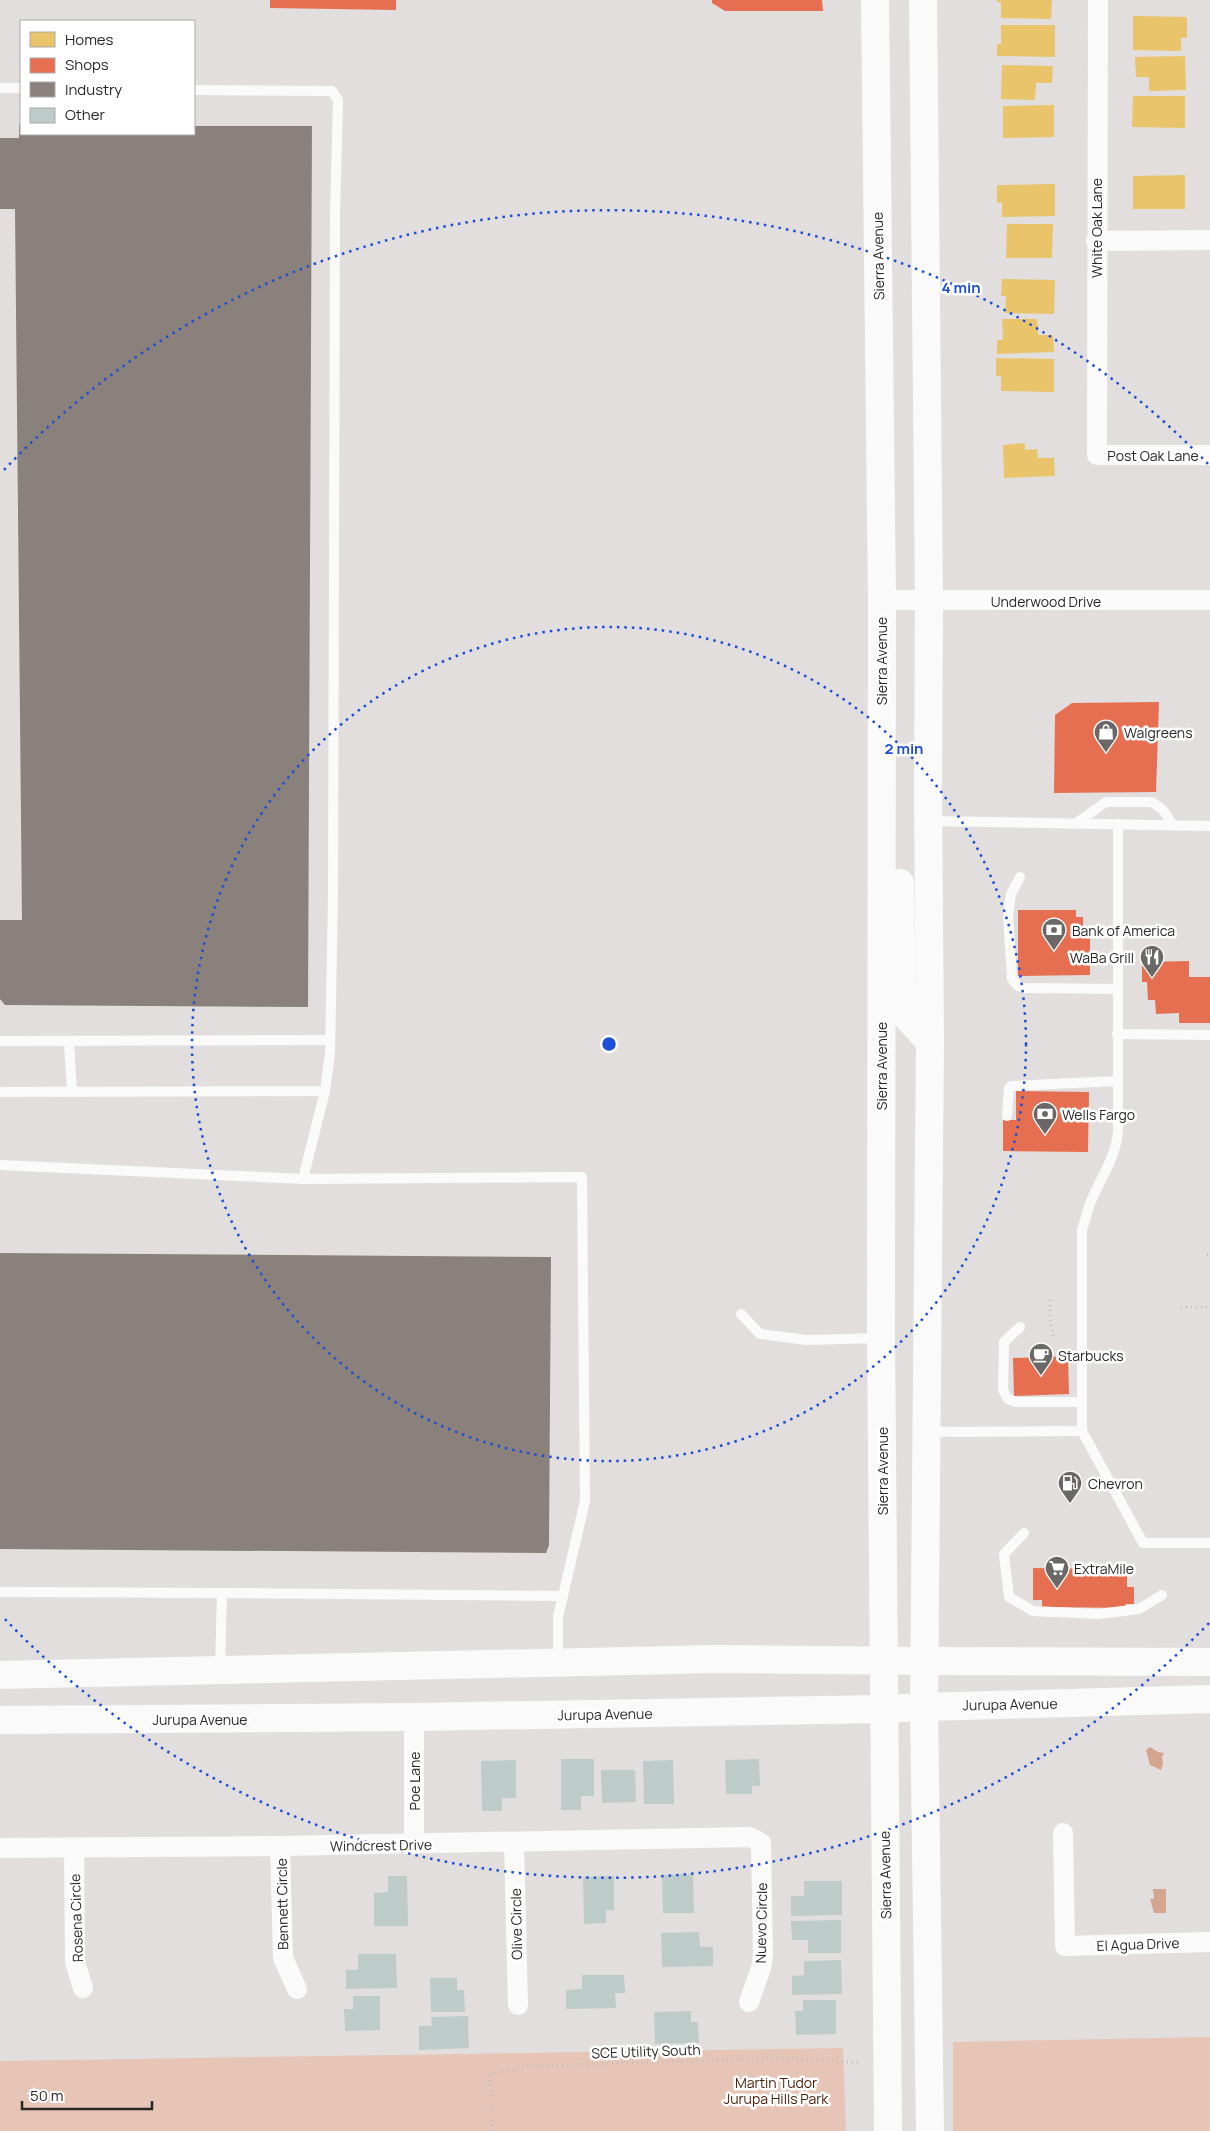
<svg xmlns="http://www.w3.org/2000/svg" width="1210" height="2131" viewBox="0 0 1210 2131" font-family="Manrope,sans-serif">
<rect width="100%" height="100%" fill="#e2dedd"/>
<g fill="#e6c5b7">
<path d="M1210 2037V2131H953V2042Z"/>
<path d="M843 2048 846 2131H0V2061Z"/>
</g>
<g fill="#d4a58f">
<path d="M1150 1747 1158 1752 1164 1753 1162 1757 1163 1764 1161 1770 1150 1765 1146 1750Z"/>
<path d="M1153 1889H1166V1913H1154L1150 1899H1154Z"/>
</g>
<g fill="#e9c46a">
<path d="M997 0H1052L1051 19 1001 18V2H997Z"/>
<path d="M1133 16 1187 17V38H1181V51L1133 50Z"/>
<path d="M1001 25H1055V57L997 56V44H1001Z"/>
<path d="M1185 56 1186 90 1149 91V77H1136L1135 57Z"/>
<path d="M1002 65 1053 66 1052 83H1036L1035 100 1001 99Z"/>
<path d="M1133 96H1185V128L1132 127Z"/>
<path d="M1054 105V137L1003 138V106Z"/>
<path d="M1185 175V209H1133V176Z"/>
<path d="M1055 184V216L1002 217V202L997 203V185Z"/>
<path d="M1007 224H1053L1052 258H1006Z"/>
<path d="M1002 279 1055 280 1054 314 1005 313 1006 296H1001Z"/>
<path d="M1002 319H1037L1038 335H1053L1054 352 997 354V340H1003Z"/>
<path d="M996 358 1054 359V392L1001 391V376H996Z"/>
<path d="M1025 443V450L1037 449 1038 458H1054L1055 476 1004 478 1003 445Z"/>
</g>
<g fill="#e76f51">
<path d="M270 0H396V10L270 8Z"/>
<path d="M712 0H822L823 11H725L712 3Z"/>
<path d="M1159 702 1156 792 1054 793 1055 715 1072 703Z"/>
<path d="M1018 910H1076V917H1083V926H1090V975L1018 976Z"/>
<path d="M1189 961V977H1210V1023H1179V1013L1156 1014 1155 1000H1148L1147 982H1142V962Z"/>
<path d="M1016 1091 1089 1092 1088 1152 1003 1151V1120H1016Z"/>
<path d="M1068 1356 1069 1394 1014 1396 1013 1358Z"/>
<path d="M1033 1568 1127 1569V1587H1134V1604H1126L1125 1608 1042 1607V1600H1033Z"/>
</g>
<g fill="#8a817c">
<path d="M19 125H21V134H194V126H312L308 1007 5 1005 0 999V920H22L15 209H0V138H19Z"/>
<path d="M0 1253 551 1257 549 1545 546 1553 0 1549Z"/>
</g>
<g fill="#bdccc9">
<path d="M561 1759H594V1796H581V1810H561Z"/>
<path d="M759 1759 760 1786H752V1794H726L725 1760Z"/>
<path d="M516 1760V1798H502V1811H482L481 1761Z"/>
<path d="M673 1760 674 1804H644L643 1761Z"/>
<path d="M601 1770H635L636 1802 602 1803Z"/>
<path d="M693 1874 694 1913H663L662 1875Z"/>
<path d="M388 1876H407L408 1926H374V1893L388 1892Z"/>
<path d="M614 1876V1910H606V1923L584 1924 583 1877Z"/>
<path d="M804 1881H842V1915L791 1916V1896H804Z"/>
<path d="M841 1920V1953H808V1940H792L791 1921Z"/>
<path d="M699 1932 700 1947H713V1966L662 1967 661 1933Z"/>
<path d="M358 1954H396L397 1988 346 1989V1970H358Z"/>
<path d="M841 1960 842 1994 792 1995V1976L804 1975V1961Z"/>
<path d="M582 1975H624L625 1993H615L616 2008 566 2009V1990L582 1989Z"/>
<path d="M430 1978H457V1990H464L465 2012H431Z"/>
<path d="M353 1996H380V2030L345 2031 344 2009H353Z"/>
<path d="M803 2000H836V2034L796 2035 795 2011H803Z"/>
<path d="M691 2011V2022H698L699 2043 655 2044 654 2012Z"/>
<path d="M468 2016 469 2048 419 2050V2026H432L431 2017Z"/>
</g>
<g fill="none" stroke-linecap="round" stroke-linejoin="round">
<g stroke="#bfbebd" stroke-width="3" stroke-dasharray="1 4" stroke-linecap="butt">
<path d="M1207 1255H1210"/>
<path d="M1050 1300V1320L1054 1338"/>
<path d="M1181 1307H1210"/>
<path d="M492 2131 490 2074 529 2066 788 2058 861 2063"/>
</g>
<g stroke="#fbfafa" stroke-width="10">
<path d="M0 88H21"/>
<path d="M929 821 1210 826"/>
<path d="M1075 824 1106 802H1152L1163 810 1173 825"/>
<path d="M1118 824V1131C1116 1158 1100 1178 1090 1204 1087 1212 1085 1221 1082 1230V1431L1143 1543H1210"/>
<path d="M1020 877 1011 894 1008 914 1012 979 1018 986 1024 988 1117 989"/>
<path d="M1117 1034 1210 1035"/>
<path d="M0 1041 330 1040"/>
<path d="M69 1042 72 1092"/>
<path d="M0 1092 325 1091 330 1053 333 896 335 216 338 100 332 91 194 90"/>
<path d="M1007 1116 1009 1088 1012 1086 1118 1081"/>
<path d="M0 1165 303 1179 325 1091"/>
<path d="M303 1179 582 1177 585 1501 558 1617V1662"/>
<path d="M741 1314 760 1334 807 1340 880 1338"/>
<path d="M1020 1327 1004 1342 1003 1390 1008 1399 1016 1402H1082"/>
<path d="M928 1432 1082 1431"/>
<path d="M1024 1533 1004 1554 1009 1597 1033 1611 1098 1614 1139 1609 1162 1595"/>
<path d="M0 1592 222 1593 220 1668"/>
<path d="M222 1593 563 1596"/>
</g>
<g stroke="#fbfafa" stroke-width="20">
<path d="M1098 0 1097 455H1210"/>
<path d="M1096 241 1210 240"/>
<path d="M882 600H1210"/>
<path d="M414 1717V1844"/>
<path d="M1063 1833 1065 1946 1210 1942"/>
<path d="M514 1843 518 2005"/>
<path d="M280 1846 283 1958 297 1989"/>
<path d="M0 1848 280 1846 750 1837 761 1843 763 1955 761 1968 749 2002"/>
<path d="M74 1848 75 1962 83 1988"/>
</g>
<g stroke="#fbfafa" stroke-width="28">
<path d="M925 1661 1210 1662"/>
<path d="M924 1707 1210 1699"/>
</g>
<g stroke="#fbfafa" stroke-width="28">
<path d="M875 0 882 600 881 1338 888 2131"/>
<path d="M923 0 929 601 928 793 930 1042 924 1707 930 2131"/>
<path d="M900 883 902 1001 907 1017 930 1042"/>
<path d="M0 1675 717 1659 925 1661"/>
<path d="M0 1720 414 1717 883 1709 924 1707"/>
</g>
</g>
<g fill="none" stroke="#1d4ed8" stroke-width="2.5" stroke-dasharray="2.5 5">
<circle cx="609" cy="1044" r="417"/>
<path d="M1209 1623A834 834 0 0 1 4 1618M4 470A834 834 0 0 1 1209 465"/>
</g>
<defs>
<symbol id="shop-pin" viewBox="-11 -11 22 30"><path d="M0 17L-7.5 6A9.5 9.5 0 1 1 7.5 6Z" fill="#6a6867" stroke="#fff"/><path d="M-5-2.5h2.3a2.7 3.5 0 0 1 5.4 0H5L5.5 6h-11ZM-1.5-2.5h3a1.5 2.3 0 0 0-3 0Z" fill="#fff"/></symbol>
<symbol id="bank-pin" viewBox="-11 -11 22 30"><path d="M0 17L-7.5 6A9.5 9.5 0 1 1 7.5 6Z" fill="#6a6867" stroke="#fff"/><path d="M-6-4H6V4H-6ZM0-2.3a2.3 2.3 0 1 0 0 4.6a2.3 2.3 0 1 0 0-4.6Z" fill="#fff"/></symbol>
<symbol id="restaurant-pin" viewBox="-11 -11 22 30"><path d="M0 17L-7.5 6A9.5 9.5 0 1 1 7.5 6Z" fill="#6a6867" stroke="#fff"/><path d="M-5-6h1v4h1v-4h1v4h1v-4h1v5L-1.5 .5V6h-2V.5L-5-1ZM5-6V6H3V1.5H1.5Q1.5-4 5-6Z" fill="#fff"/></symbol>
<symbol id="cafe-pin" viewBox="-11 -11 22 30"><path d="M0 17L-7.5 6A9.5 9.5 0 1 1 7.5 6Z" fill="#6a6867" stroke="#fff"/><path d="M-5.5-4.5H6V0H3Q3 3.5 0 3.5H-2.5Q-5.5 3.5-5.5 0ZM3-3.2v2h1.7v-2ZM-6 4.5H4V6H-6Z" fill="#fff"/></symbol>
<symbol id="fuel-pin" viewBox="-11 -11 22 30"><path d="M0 17L-7.5 6A9.5 9.5 0 1 1 7.5 6Z" fill="#6a6867" stroke="#fff"/><path d="M-5.5-6h7V0h2V4h1.3V-2.5L3-4.5l.8-.8L6-3V5H2.5V1h-1V6h-7ZM-4.2-4.7v3.2H.2V-4.7Z" fill="#fff"/></symbol>
<symbol id="supermarket-pin" viewBox="-11 -11 22 30"><path d="M0 17L-7.5 6A9.5 9.5 0 1 1 7.5 6Z" fill="#6a6867" stroke="#fff"/><path d="M-6-5.5h2.5l.6 2H6L4.5 2H-2.5L-4.4-4H-6ZM-1.5 3.2a1.3 1.3 0 1 0 .1 0ZM3 3.2a1.3 1.3 0 1 0 .1 0Z" fill="#fff"/></symbol>
</defs>
<g fill-rule="evenodd">
<use href="#shop-pin" x="1092" y="718" width="28" height="38"/>
<use href="#bank-pin" x="1040" y="916" width="28" height="38"/>
<use href="#restaurant-pin" x="1138" y="943" width="28" height="38"/>
<use href="#bank-pin" x="1031" y="1100" width="28" height="38"/>
<use href="#cafe-pin" x="1027" y="1341" width="28" height="38"/>
<use href="#fuel-pin" x="1056" y="1469" width="28" height="38"/>
<use href="#supermarket-pin" x="1043" y="1554" width="28" height="38"/>
</g>
<g text-anchor="middle" dominant-baseline="central" stroke-width="5" stroke-linejoin="round" paint-order="stroke">
<g font-size="14" fill="#2a2827" stroke="#fff">
<text transform="translate(1096 228) rotate(-90)">White Oak Lane</text>
<text transform="translate(878 256) rotate(-91)">Sierra Avenue</text>
<text x="1153" y="455">Post Oak Lane</text>
<text x="1046" y="601">Underwood Drive</text>
<text transform="translate(881 661) rotate(-90)">Sierra Avenue</text>
<text transform="translate(881 1066) rotate(-90)">Sierra Avenue</text>
<text transform="translate(882 1471) rotate(-90)">Sierra Avenue</text>
<text transform="translate(1010 1704) rotate(-1)">Jurupa Avenue</text>
<text transform="translate(605 1714) rotate(-1)">Jurupa Avenue</text>
<text x="200" y="1719">Jurupa Avenue</text>
<text transform="translate(414 1781) rotate(-90)">Poe Lane</text>
<text transform="translate(381 1845) rotate(-1)">Windcrest Drive</text>
<text transform="translate(885 1875) rotate(-91)">Sierra Avenue</text>
<text transform="translate(282 1904) rotate(-91)">Bennett Circle</text>
<text transform="translate(76 1918) rotate(-92)">Rosena Circle</text>
<text transform="translate(761 1923) rotate(-89)">Nuevo Circle</text>
<text transform="translate(516 1924) rotate(-91)">Olive Circle</text>
<text transform="translate(1138 1944) rotate(-2)">El Agua Drive</text>
<text transform="translate(646 2051) rotate(-2)">SCE Utility South</text>
</g>
<g font-size="14" fill="#2a2827" stroke="#fff" text-anchor="start">
<text x="1124" y="732">Walgreens</text>
<text x="1072" y="930">Bank of America</text>
<text x="1134" y="957" text-anchor="end">WaBa Grill</text>
<text x="1062" y="1114">Wells Fargo</text>
<text x="1058" y="1355">Starbucks</text>
<text x="1088" y="1483">Chevron</text>
<text x="1074" y="1568">ExtraMile</text>
</g>
<g font-size="14" fill="#481d06" stroke="#fff">
<text x="776" y="2082">Martin Tudor<tspan x="776" dy="16">Jurupa Hills Park</tspan></text>
</g>
</g>
<circle cx="609" cy="1044" r="8" fill="#1d4ed8" stroke="#fff" stroke-width="2.5"/>
<g font-size="15" text-anchor="middle" font-weight="bold" fill="#1d4ed8" stroke="#fff" stroke-width="5" stroke-linejoin="round" paint-order="stroke">
<text x="961" y="293">4 min</text>
<text x="904" y="754">2 min</text>
</g>
<rect x="20" y="20" width="175" height="115" fill="#ffffff" stroke="#aaa9a9"/>
<rect x="30" y="32" width="25" height="15" fill="#e9c46a" stroke="#aaa9a9"/>
<text x="65" y="45" font-size="15" fill="#2a2827">Homes</text>
<rect x="30" y="58" width="25" height="15" fill="#e76f51" stroke="#aaa9a9"/>
<text x="65" y="70" font-size="15" fill="#2a2827">Shops</text>
<rect x="30" y="82" width="25" height="15" fill="#8a817c" stroke="#aaa9a9"/>
<text x="65" y="95" font-size="15" fill="#2a2827">Industry</text>
<rect x="30" y="108" width="25" height="15" fill="#bdccc9" stroke="#aaa9a9"/>
<text x="65" y="120" font-size="15" fill="#2a2827">Other</text>
<path d="M22 2101v8h130v-8" fill="none" stroke="#2a2827" stroke-width="2.5"/>
<text x="30" y="2101" font-size="15" fill="#2a2827" stroke="#ffffff" stroke-width="4" paint-order="stroke">50 m</text>
</svg>
